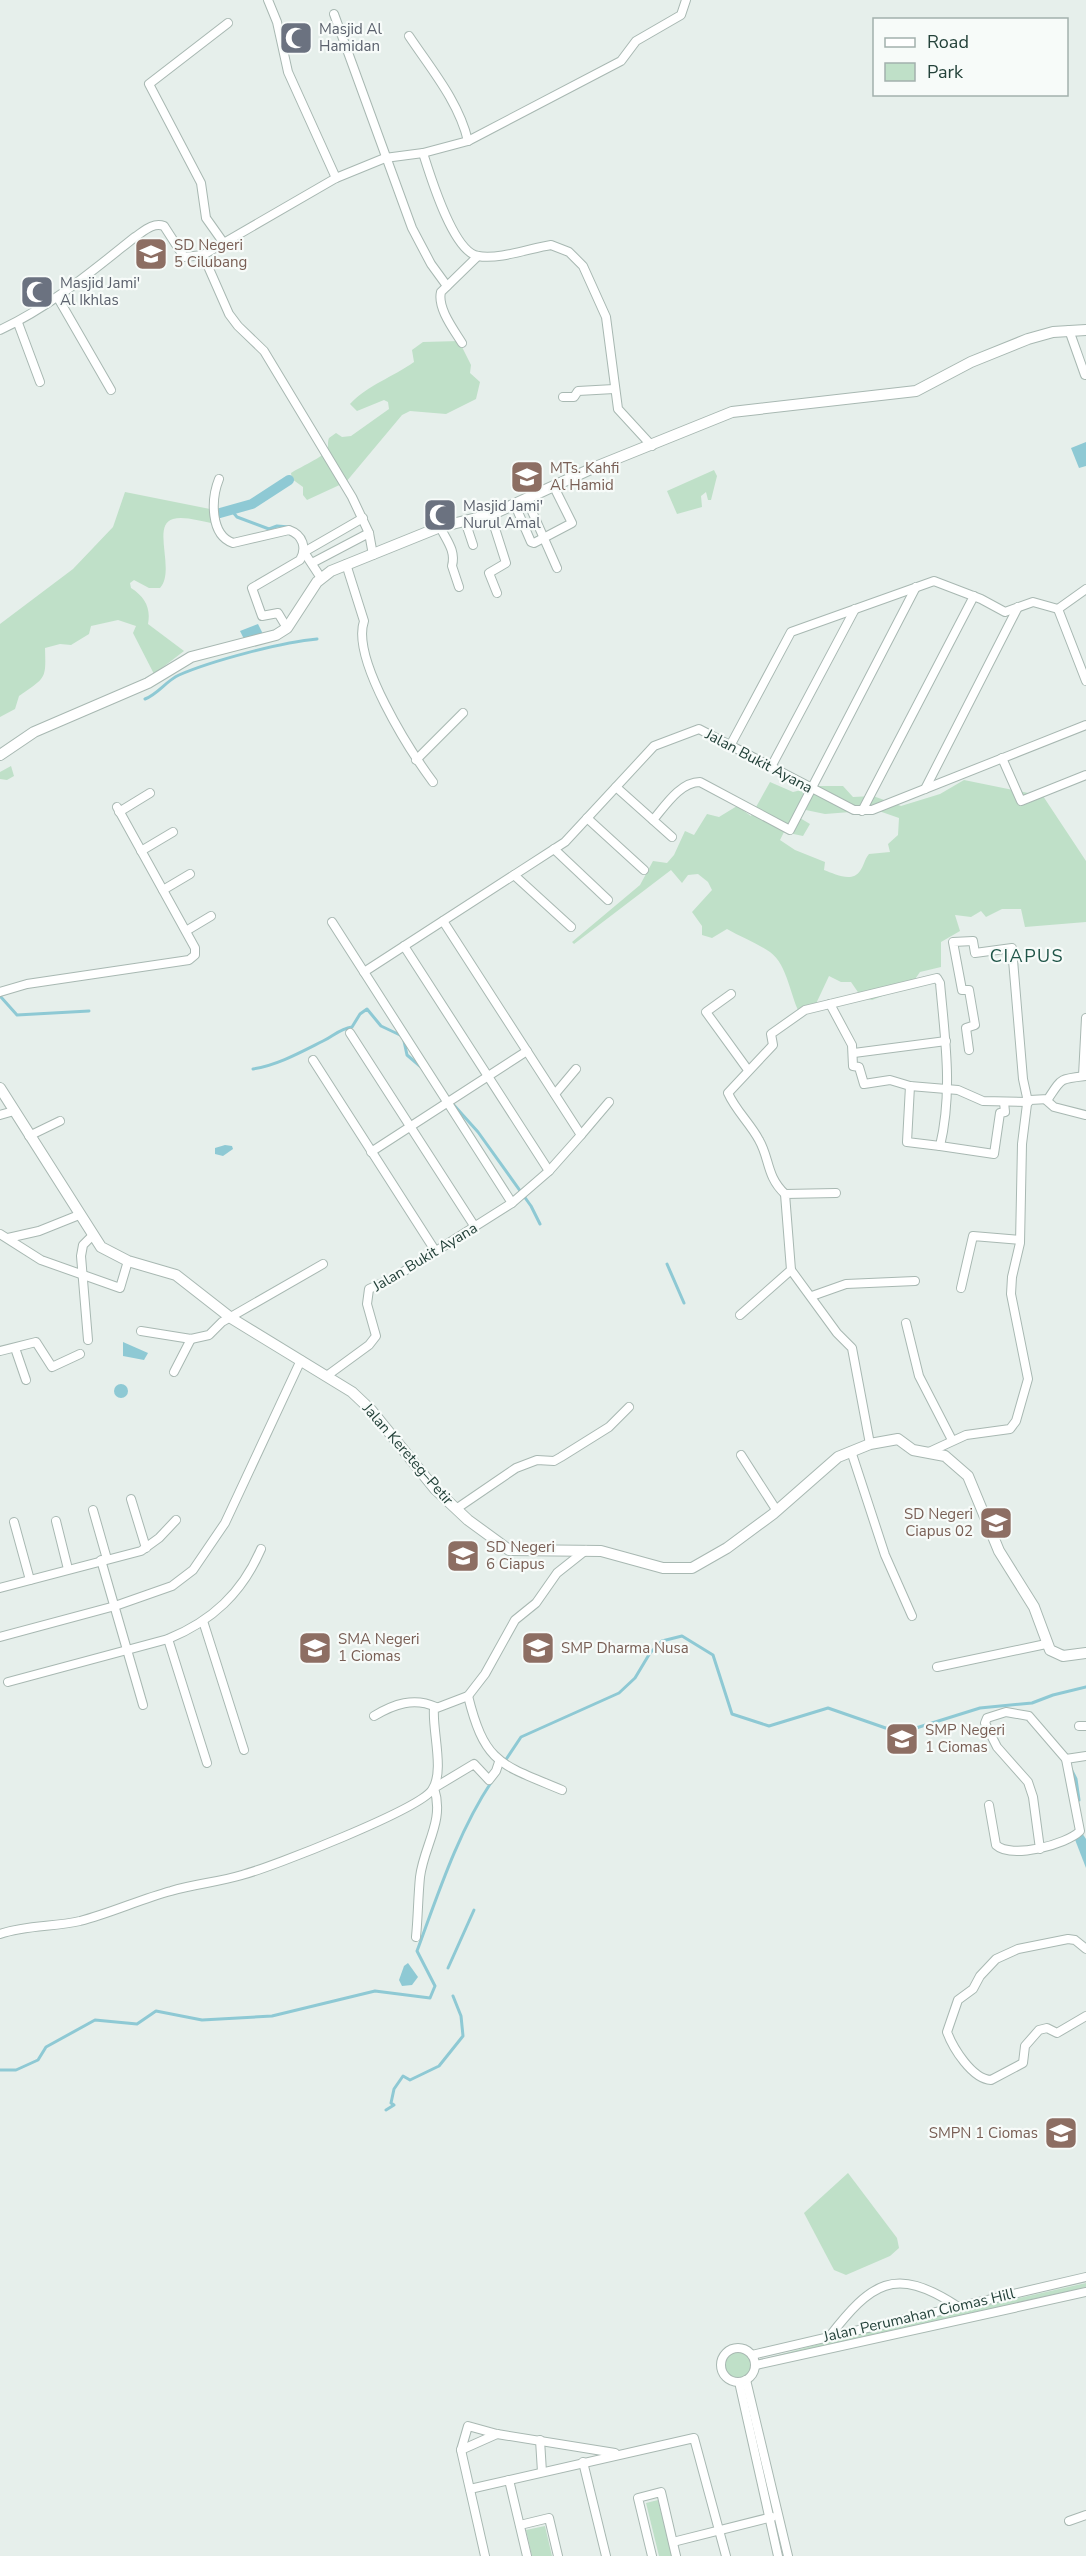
<svg xmlns="http://www.w3.org/2000/svg" width="1086" height="2556" viewBox="0 0 1086 2556" font-family="'Nunito Sans',sans-serif">
<rect width="100%" height="100%" fill="#e6efeb"/>
<g fill="#bfe0c8" fill-rule="evenodd">
<path d="M459 341 471 365 470 373 480 382 476 399 446 414 410 411 402 415 346 482 307 500 303 495V487L292 479 291 473C297 469 326 455 327 451 329 447 327 443 329 438L336 433 342 437 351 436 389 409 388 402 384 400 357 411 350 404C368 385 393 377 414 362L412 350 423 342Z"/>
<path d="M714 470 717 476 711 500H708L706 492 701 496 702 507 677 514 667 491Z"/>
<path d="M125 492 210 509 211 523C200 521 184 516 173 519 151 525 176 571 160 588H149L134 580 130 583 131 588C145 597 151 608 148 624L184 651 154 674 133 633 136 626 118 620 91 626 89 634 71 645 60 644 45 648C46 680 46 677 19 696L15 709 0 717V624L73 569 113 527Z"/>
<path d="M11 766 14 776 7 780 0 779V772Z"/>
<path d="M964 780 1043 796 1086 861V922L1025 927 1021 909H1002L986 917 981 911 971 917 955 915 960 931 941 942V967L920 972 911 985 872 1000 862 998 851 982H841L829 976 814 1008 801 1016C790 997 788 965 770 952 757 943 741 937 727 929L712 938 702 935V926L692 912 712 890 708 882 698 874 688 875 682 883 671 870 574 944 572 942 640 885 653 861 667 863 674 855 685 831 694 835 707 814 719 817 737 806 751 816 770 782 793 792 817 786H843L853 797 873 796 901 806 940 794ZM801 809 825 814 876 810 899 818 898 835 888 844 890 852 869 854C864 860 864 866 860 871 852 883 835 874 824 870L825 862 795 850 780 840 784 832 803 836 810 824 800 818Z"/>
<path d="M848 2173 897 2238 899 2248 890 2256 846 2275 834 2270 804 2213Z"/>
<path d="M1086 2283V2287L1074 2290 763 2359 850 2336Z"/>
<circle cx="738" cy="2365" r="13"/>
<path d="M658 2500 672 2556H659L646 2503Z"/>
<path d="M545 2526 552 2556H532L526 2530Z"/>
</g>
<g fill="#8ec9d4">
<path d="M1086 442V466L1079 468 1071 448Z"/>
<path d="M258 624 263 634 245 641 240 631Z"/>
<path d="M225 1145 232 1146 233 1149 223 1156 215 1154V1148Z"/>
<path d="M123 1342 148 1353 144 1360 123 1356Z"/>
<circle cx="121" cy="1391" r="7"/>
<path d="M1082 1833 1086 1839V1868L1074 1837Z"/>
<path d="M408 1963 418 1977 412 1985 402 1986 399 1980 404 1966Z"/>
</g>
<g fill="none" stroke-linecap="round" stroke-linejoin="round">
<g stroke="#8ec9d4" stroke-width="3">
<path d="M232 511 237 517 269 529 277 526 290 527"/>
<path d="M145 699C158 694 166 681 179 675 211 661 282 642 317 639"/>
<path d="M0 996 17 1015 89 1011"/>
<path d="M404 1041 407 1055 421 1067"/>
<path d="M253 1069C278 1065 301 1052 323 1041 334 1036 339 1029 352 1027L360 1014 367 1009 381 1026 400 1035"/>
<path d="M452 1103 478 1132 531 1206 540 1224"/>
<path d="M667 1264 684 1303"/>
<path d="M505 1761 521 1737 619 1693 635 1678 650 1653 662 1641 682 1636 713 1655 732 1714 769 1726 828 1708 900 1733 980 1708 1032 1703 1053 1695 1086 1687"/>
<path d="M1070 1767 1076 1779 1079 1800"/>
<path d="M448 1968 474 1910"/>
<path d="M0 2070H16L38 2060 46 2047 95 2020 137 2024 156 2011 202 2020 272 2016 375 1991 430 1998 435 1986 417 1951C438 1894 458 1832 492 1781"/>
<path d="M386 2110 394 2105 391 2103 394 2089 403 2076 410 2080 439 2066 463 2036 461 2016 453 1996"/>
</g>
<path stroke="#8ec9d4" stroke-width="10" d="M220 513 252 504 289 480"/>
<defs>
<g id="minor">
<path d="M268 0 277 22 288 72 336 178"/>
<path d="M334 14 412 228 431 264 447 286"/>
<path d="M409 36C431 69 459 102 468 141"/>
<path d="M423 153C430 175 453 252 478 256 499 260 531 248 551 245L569 252 583 266 606 317 618 409 652 446"/>
<path d="M223 242 206 218 201 183 149 84 228 23"/>
<path d="M203 255 229 314 238 326 264 351 352 497 369 533 373 555"/>
<path d="M58 298 111 390"/>
<path d="M18 323 40 382"/>
<path d="M0 330C51 306 91 272 135 237 144 231 153 222 164 226L184 257 203 255 336 178 385 158 423 153 468 141 621 61 636 41 681 15 686 0"/>
<path d="M1069 330 1085 375"/>
<path d="M462 343C454 330 437 308 441 292L478 256"/>
<path d="M563 397H574L578 391 614 389"/>
<path d="M219 479C211 499 210 535 233 543L289 530C303 535 307 548 300 560L252 588 262 616 278 613 287 628"/>
<path d="M527 500 557 568"/>
<path d="M515 505 531 542 534 543 572 523 554 487"/>
<path d="M491 516 506 563 489 573 497 593"/>
<path d="M465 521 473 545"/>
<path d="M440 527C447 541 456 551 452 566L459 587"/>
<path d="M312 563 369 533"/>
<path d="M346 564 364 621C351 659 410 751 433 782"/>
<path d="M321 578 304 552 363 518"/>
<path d="M1058 609 1086 681"/>
<path d="M1058 609 1086 589"/>
<path d="M730 746 791 632 934 581 981 599 1005 612 1033 602 1058 609"/>
<path d="M1002 758 1021 801 1086 775"/>
<path d="M416 760 463 713"/>
<path d="M771 767 855 609"/>
<path d="M616 787 672 837"/>
<path d="M925 789 1018 607"/>
<path d="M862 811 974 596"/>
<path d="M119 812 150 793"/>
<path d="M587 818 644 870"/>
<path d="M653 820C665 806 680 782 700 782L790 830 916 587"/>
<path d="M554 849 608 900"/>
<path d="M141 851 173 832"/>
<path d="M514 875 571 927"/>
<path d="M163 890 190 874"/>
<path d="M332 922 512 1203"/>
<path d="M186 931 211 916"/>
<path d="M404 946 549 1171"/>
<path d="M364 972 565 842 654 746 699 729 854 810H872L1086 725"/>
<path d="M0 992 27 984 189 960 195 955V948L117 807"/>
<path d="M731 994 706 1012 748 1070"/>
<path d="M830 1004 852 1045 853 1066 859 1067 864 1084 890 1080 910 1086 958 1090 983 1101 1028 1102 1023 1079 1012 948 975 953 973 941 953 942 962 990H969L975 1025 966 1028 969 1050"/>
<path d="M350 1033 475 1227"/>
<path d="M854 1053 946 1041"/>
<path d="M313 1060 436 1252"/>
<path d="M1083 1076 1086 1018"/>
<path d="M555 1094 576 1069"/>
<path d="M1046 1100 1054 1107 1085 1115"/>
<path d="M0 1115 14 1111"/>
<path d="M581 1135 609 1102"/>
<path d="M29 1136 60 1121"/>
<path d="M940 1146 994 1154 1000 1113 1005 1112 1004 1102"/>
<path d="M371 1152 527 1051"/>
<path d="M785 1194C766 1176 770 1159 759 1140 750 1123 736 1111 728 1093L773 1045 771 1034 805 1010 937 978 940 983C945 1039 953 1091 940 1146L907 1142 910 1086"/>
<path d="M0 1234 41 1260 120 1288 128 1261"/>
<path d="M8 1238 39 1231 79 1215"/>
<path d="M791 1270 837 1333 852 1348 870 1444"/>
<path d="M961 1288 973 1236 1020 1240"/>
<path d="M812 1296 846 1284 915 1281"/>
<path d="M740 1315 791 1270 785 1194 836 1193"/>
<path d="M906 1323 919 1376 952 1440"/>
<path d="M141 1331 191 1339 209 1335 222 1322 323 1264"/>
<path d="M88 1340 81 1256 83 1245 92 1236"/>
<path d="M15 1348 26 1380"/>
<path d="M0 1351 36 1342 52 1367 80 1354"/>
<path d="M174 1372 191 1339"/>
<path d="M328 1375 369 1345 376 1336 367 1304 369 1289 395 1277 512 1203 549 1171 581 1135 443 921"/>
<path d="M851 1451 885 1555 912 1616"/>
<path d="M929 1452 966 1435 1010 1429 1016 1421 1028 1379 1011 1294 1012 1277 1020 1243 1022 1144 1027 1104 1030 1100 1048 1099C1062 1078 1059 1079 1086 1076"/>
<path d="M741 1455 777 1511"/>
<path d="M131 1499 146 1548"/>
<path d="M456 1509 516 1468 537 1460 554 1461 561 1457 609 1427 629 1407"/>
<path d="M93 1510 107 1559"/>
<path d="M56 1521 68 1569"/>
<path d="M14 1522 30 1580"/>
<path d="M101 1560 143 1705"/>
<path d="M0 1588 141 1551 159 1538 176 1520"/>
<path d="M203 1621 244 1750"/>
<path d="M0 1637 115 1606 172 1586 193 1570 225 1523 301 1360"/>
<path d="M168 1639 207 1763"/>
<path d="M937 1667 1046 1644"/>
<path d="M8 1682 168 1639C212 1621 242 1593 261 1549"/>
<path d="M468 1696C485 1764 500 1764 562 1790"/>
<path d="M374 1716C394 1704 414 1697 436 1707"/>
<path d="M1079 1726H1086"/>
<path d="M1066 1759 1086 1756"/>
<path d="M989 1805 996 1845C1011 1859 1066 1845 1080 1831L1066 1759 1029 1716 1006 1712 987 1718 985 1723 997 1747 1028 1782 1033 1797 1040 1849"/>
<path d="M0 1934C26 1925 54 1927 80 1921 111 1913 141 1899 171 1891 194 1884 219 1882 242 1875 272 1867 418 1810 432 1790 445 1772 432 1730 434 1709L468 1696 485 1674 515 1620 536 1603 557 1573 586 1550"/>
<path d="M416 1937C418 1917 418 1897 420 1877 424 1845 445 1821 434 1788L474 1764 489 1780 496 1771 499 1762"/>
<path d="M1086 1949 1075 1940 1068 1939 1018 1949 996 1959 980 1976 973 1989 958 2000 947 2032C953 2048 972 2079 991 2080L1023 2063 1025 2046 1039 2030 1047 2028 1057 2033 1086 2016"/>
<path d="M829 2337C871 2283 894 2265 957 2306"/>
<circle cx="738" cy="2365" r="17"/>
<path d="M752 2355 1086 2277"/>
<path d="M756 2365 1086 2292"/>
<path d="M746 2380 788 2556"/>
<path d="M739 2382 778 2556"/>
<path d="M540 2440 542 2472"/>
<path d="M461 2450 497 2434"/>
<path d="M583 2462 606 2556"/>
<path d="M509 2480 527 2556"/>
<path d="M470 2489 694 2438 726 2556"/>
<path d="M1069 2521 1086 2515"/>
<path d="M520 2525 549 2518 558 2556"/>
<path d="M673 2542 772 2517"/>
<path d="M485 2556 461 2450 468 2426 497 2434 615 2453"/>
<path d="M652 2556 638 2498 661 2492 676 2556"/>
</g>
<g id="tertiary">
<path d="M0 755 34 732 148 683 191 657 276 635 287 628 317 582 331 571 440 527 493 514 593 468 732 412 916 391 971 362 1028 339 1053 332 1086 330"/>
<path d="M0 1088 101 1247 128 1261 176 1275 231 1318 352 1392 371 1410 435 1489 468 1520 509 1550 601 1551 663 1568H692L727 1548 773 1514 838 1457 870 1444 898 1439 913 1450 945 1456 968 1476 999 1551 1034 1607 1050 1650 1063 1656 1086 1653"/>
</g>
</defs>
<use href="#minor" stroke="#a8b8b2" stroke-width="10"/>
<use href="#tertiary" stroke="#a8b8b2" stroke-width="12"/>
<use href="#minor" stroke="#fff" stroke-width="8"/>
<use href="#tertiary" stroke="#fff" stroke-width="10"/>
</g>
<defs>
<symbol id="mosque-square" viewBox="-11 -11 22 22"><rect x="-9" y="-9" width="18" height="18" rx="4" fill="#6b7280" stroke="#f7fbf9"/><path d="M3.5-4.9A6 6 0 1 0 3.5 4.9A5 5 0 1 1 3.5-4.9Z" fill="#fff"/></symbol>
<symbol id="school-square" viewBox="-11 -11 22 22"><rect x="-9" y="-9" width="18" height="18" rx="4" fill="#8d6e63" stroke="#f7fbf9"/><path d="M0-5L7-2L0 1L-7-2ZM-4 1L0 2.5L4 1V4Q0 6-4 4Z" fill="#fff"/></symbol>
</defs>
<g fill-rule="evenodd">
<use href="#mosque-square" x="277" y="19" width="38" height="38"/>
<use href="#school-square" x="132" y="235" width="38" height="38"/>
<use href="#mosque-square" x="18" y="273" width="38" height="38"/>
<use href="#school-square" x="508" y="458" width="38" height="38"/>
<use href="#mosque-square" x="421" y="496" width="38" height="38"/>
<use href="#school-square" x="977" y="1504" width="38" height="38"/>
<use href="#school-square" x="444" y="1537" width="38" height="38"/>
<use href="#school-square" x="296" y="1629" width="38" height="38"/>
<use href="#school-square" x="519" y="1629" width="38" height="38"/>
<use href="#school-square" x="883" y="1720" width="38" height="38"/>
<use href="#school-square" x="1042" y="2114" width="38" height="38"/>
</g>
<g text-anchor="middle" dominant-baseline="central" stroke-width="4.5" stroke-linejoin="round" paint-order="stroke">
<g font-size="15" fill="#5b616d" stroke="#f7fbf9" text-anchor="start">
<text x="319" y="29">Masjid Al<tspan x="319" dy="17">Hamidan</tspan></text>
<text x="60" y="283">Masjid Jami'<tspan x="60" dy="17">Al Ikhlas</tspan></text>
<text x="463" y="506">Masjid Jami'<tspan x="463" dy="17">Nurul Amal</tspan></text>
</g>
<g font-size="15" fill="#785e54" stroke="#f7fbf9" text-anchor="start">
<text x="174" y="245">SD Negeri<tspan x="174" dy="17">5 Cilubang</tspan></text>
<text x="550" y="468">MTs. Kahfi<tspan x="550" dy="17">Al Hamid</tspan></text>
<text x="973" y="1514" text-anchor="end">SD Negeri<tspan x="973" dy="17">Ciapus 02</tspan></text>
<text x="486" y="1547">SD Negeri<tspan x="486" dy="17">6 Ciapus</tspan></text>
<text x="338" y="1639">SMA Negeri<tspan x="338" dy="17">1 Ciomas</tspan></text>
<text x="561" y="1648">SMP Dharma Nusa</text>
<text x="925" y="1730">SMP Negeri<tspan x="925" dy="17">1 Ciomas</tspan></text>
<text x="1038" y="2133" text-anchor="end">SMPN 1 Ciomas</text>
</g>
<g font-size="15" fill="#24423a" stroke="#f7fbf9">
<text transform="translate(759 761) rotate(28)">Jalan Bukit Ayana</text>
<text transform="translate(425 1257) rotate(-31)">Jalan Bukit Ayana</text>
<text transform="translate(408 1454) rotate(49)">Jalan Kereteg–Petir</text>
<text transform="translate(919 2315) rotate(-13)">Jalan Perumahan Ciomas Hill</text>
</g>
<g font-size="18" letter-spacing="1.5" fill="#1f5548" stroke="#f7fbf9">
<text x="1027" y="956">CIAPUS</text>
</g>
</g>
<rect x="873" y="18" width="195" height="78" fill="#f7fbf9" stroke="#a3b1ad" stroke-width="1.5"/>
<rect x="885" y="38" width="30" height="9" fill="#ffffff" stroke="#a3b1ad" stroke-width="1.5"/>
<text x="927" y="48" font-size="18" fill="#24423a">Road</text>
<rect x="885" y="63" width="30" height="18" fill="#bfe0c8" stroke="#a3b1ad" stroke-width="1.5"/>
<text x="927" y="78" font-size="18" fill="#24423a">Park</text>
</svg>
